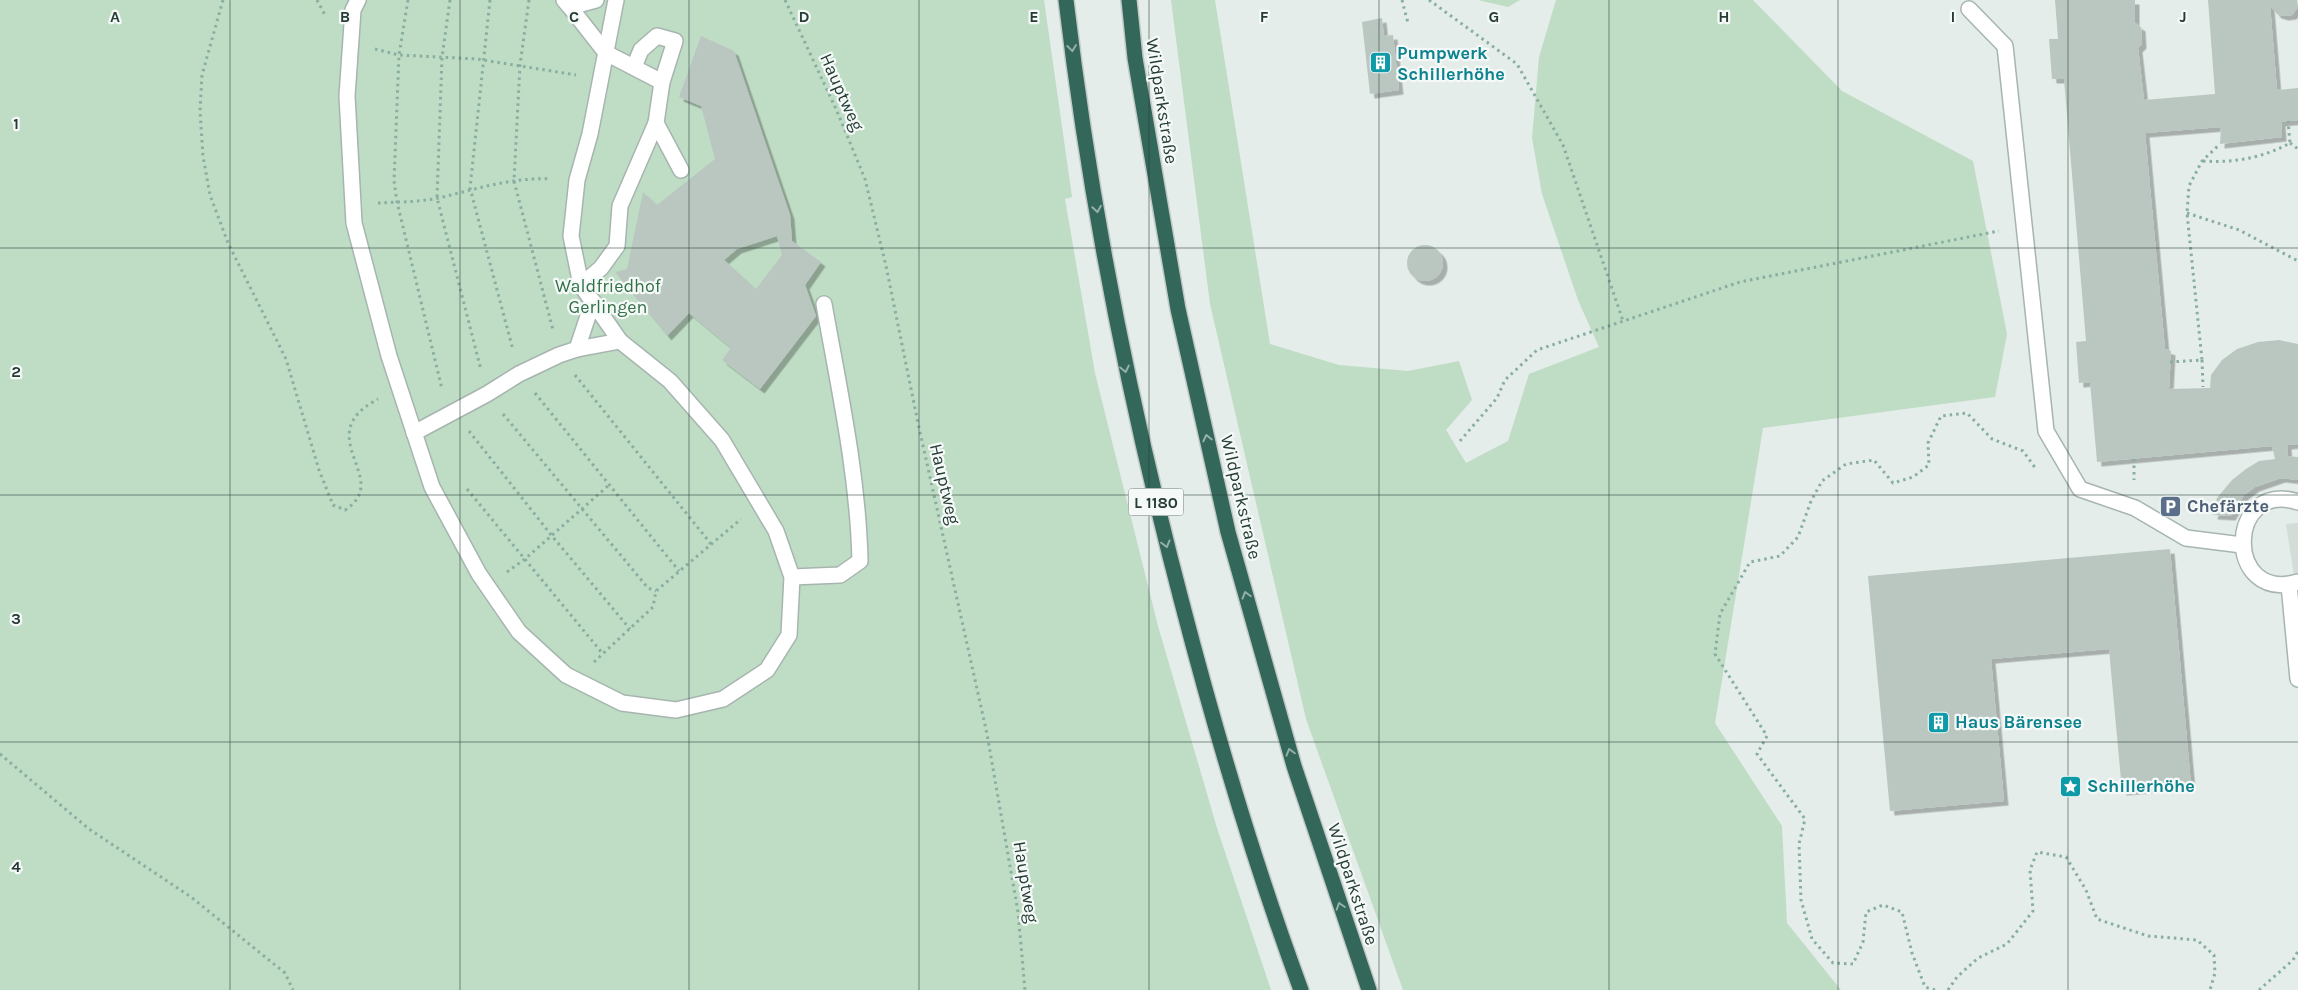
<svg xmlns="http://www.w3.org/2000/svg" width="2298" height="990" viewBox="0 0 2298 990" font-family="Karla,sans-serif">
<defs>
<filter id="shadow"><feDropShadow dx="4.5" dy="4.5" stdDeviation="0" flood-color="#0004"/></filter>
</defs>
<rect width="100%" height="100%" fill="#e4ede9"/>
<path fill="#d3dcd7" d="M2298 523V602L2286 524Z"/>
<g fill="#bfdcc5">
<path d="M0 0H1044L1072 197 1065 199 1095 373 1158 626 1217 828 1271 990H0Z"/>
<path d="M1171 0H1215L1270 344 1339 365 1408 371 1459 361 1472 400 1446 430 1466 463 1508 441 1529 374 1599 347 1578 300 1542 194 1532 138 1539 57 1556 0H1753L1842 91 1973 161 2007 334 1995 397 1763 428 1715 723 1782 826 1787 923 1841 990H1403L1306 719 1210 304Z"/>
<path d="M1478 0H1520L1508 7Z"/>
</g>
<g fill="#bac7c1" fill-rule="evenodd" filter="url(#shadow)">
<path d="M2055 0H2135V23L2141 27 2142 44 2138 48 2144 100 2215 94 2208 0H2297L2298 7 2292 15 2284 16 2277 14 2270 5 2277 90 2298 88V120L2281 122 2282 137 2220 144 2221 127 2145 133 2165 349 2171 351 2169 389 2210 388 2211 375 2222 360 2237 349 2258 342 2279 340 2298 344V444L2287 445 2288 456 2298 457V480L2281 478 2255 487 2244 495 2231 516 2213 515 2217 498 2232 480 2246 469 2259 461 2275 459 2272 446 2097 462 2090 382 2079 383 2076 342 2086 341 2064 79H2052L2049 39H2058Z"/>
<path d="M1382 18 1384 36 1393 35 1399 90 1370 94 1362 22Z"/>
<path d="M701 36 734 51 790 215 792 241 821 262 805 285 816 316 760 389 722 360 731 348 689 313 667 336 615 272 627 269 643 192 657 205 715 159 701 106 679 97ZM777 236 782 255 756 289 724 260 737 249Z"/>
<circle cx="1425" cy="263" r="18"/>
<path d="M2170 549 2191 785 2122 791 2109 649 1991 659 2004 801 1890 811 1868 576Z"/>
</g>
<g fill="none" stroke-linecap="round" stroke-linejoin="round">
<defs>
<g id="lane">
<path d="M358 0 353 10 347 96 354 223 389 356 432 487 479 574 519 632 566 675 622 703 676 710 723 699 767 670 789 635 792 577 776 531 722 440 670 381 620 341 581 285 571 236 577 180 590 134 616 0"/>
<path d="M564 0 570 7 596 0"/>
<path d="M570 7 606 53 662 82"/>
<path d="M1969 9 2005 46 2046 431 2080 489 2135 508 2186 538 2242 545"/>
<path d="M634 67 641 50 657 36 675 41 662 82 656 123 681 170"/>
<path d="M581 285 601 268 617 246 620 206 656 123"/>
<path d="M577 349 593 301"/>
<path d="M414 433 487 394 519 374 559 355 577 349 620 341"/>
<path d="M2298 502C2226 479 2224 604 2298 582"/>
<path d="M792 577 840 575 860 561C858 474 839 389 824 304"/>
<path d="M2289 585 2298 679"/>
</g>
<g id="highway">
<path d="M1066 0C1090 204 1130 405 1182 603 1216 734 1254 863 1301 990"/>
<path d="M1129 0 1135 58 1178 309 1228 532 1294 766 1369 990"/>
</g>
</defs>
<use href="#lane" stroke="#a7b5af" stroke-width="18"/>
<use href="#highway" stroke="#c2c9c6" stroke-width="18"/>
<g stroke="#87aea0" stroke-width="3" stroke-dasharray="2.5 4" stroke-linecap="butt">
<path d="M223 0 202 75 200 111 203 156 210 195 228 243 286 359 319 470 333 505 345 510C394 479 308 436 378 399"/>
<path d="M317 0 326 17"/>
<path d="M408 0 399 55 394 181 397 202 442 389"/>
<path d="M450 0 442 57 437 198 481 370"/>
<path d="M490 0 470 188 513 350"/>
<path d="M529 0 520 65 514 181 553 330"/>
<path d="M785 0 836 109 865 179 886 266 918 423 987 734 1018 912 1025 990"/>
<path d="M1402 0 1408 23"/>
<path d="M1429 0 1517 64 1563 145 1623 321"/>
<path d="M375 49 399 55 477 59 576 75"/>
<path d="M2290 143 2298 149"/>
<path d="M2203 161C2233 163 2263 158 2290 143L2288 121"/>
<path d="M378 203C398 202 419 202 439 198 476 189 513 177 551 179"/>
<path d="M2187 213 2239 230 2298 261"/>
<path d="M2202 360 2203 387"/>
<path d="M2170 362 2202 360 2187 213 2189 186 2202 161 2220 144"/>
<path d="M575 375 711 544"/>
<path d="M535 393 679 571"/>
<path d="M503 414 648 588 656 591"/>
<path d="M469 431 552 536 630 629"/>
<path d="M1460 441 1497 398 1505 380 1537 350 1740 282 1999 231"/>
<path d="M2134 459V480"/>
<path d="M467 489 603 654"/>
<path d="M507 572 525 559 609 485"/>
<path d="M594 662 653 607 656 591 741 519"/>
<path d="M0 754 89 829 191 897 285 973 293 990"/>
<path d="M1935 990 1925 987 1912 953 1902 912 1883 905 1866 912 1863 942 1853 964 1833 963 1812 939 1801 900 1799 844 1805 819 1757 754 1767 736 1715 654 1720 614 1750 562 1780 556 1798 537 1811 501 1822 481 1846 464 1874 460 1893 483 1913 477 1929 465 1928 443 1941 416 1967 413 1992 439 2023 451 2036 469"/>
<path d="M1948 990 1957 977 1978 958 2007 944 2033 911 2030 870 2037 852 2066 857 2086 890 2097 919 2148 936 2197 940 2214 955 2215 973 2210 990"/>
<path d="M2259 990 2293 960 2298 951"/>
</g>
<use href="#lane" stroke="#fff" stroke-width="15"/>
<use href="#highway" stroke="#33675a" stroke-width="15"/>
</g>
<defs><path id="oneway-chevron" d="M-2-3.5L2.5 0L-2 3.5" fill="none" stroke-width="1.6" stroke-linecap="round" stroke-linejoin="round" transform="scale(1.25)"/></defs>
<g stroke="#94b0a8">
<use href="#oneway-chevron" transform="translate(1072 48) rotate(83)"/>
<use href="#oneway-chevron" transform="translate(1097 209) rotate(81)"/>
<use href="#oneway-chevron" transform="translate(1125 369) rotate(78)"/>
<use href="#oneway-chevron" transform="translate(1207 438) rotate(-103)"/>
<use href="#oneway-chevron" transform="translate(1166 544) rotate(75)"/>
<use href="#oneway-chevron" transform="translate(1246 595) rotate(-106)"/>
<use href="#oneway-chevron" transform="translate(1290 752) rotate(-106)"/>
<use href="#oneway-chevron" transform="translate(1340 906) rotate(-108)"/>
</g>
<path fill="none" stroke="#253d35" stroke-width="1" stroke-opacity="0.55" d="M230 0V990M460 0V990M689 0V990M919 0V990M1149 0V990M1379 0V990M1609 0V990M1838 0V990M2068 0V990M0 248H2298M0 495H2298M0 742H2298"/>
<defs>
<symbol id="building-square" viewBox="-11 -11 22 22"><rect x="-9" y="-9" width="18" height="18" rx="4" fill="#0f9aa8" stroke="#f5f9f7"/><path d="M-4-6H4V6H1V3H-1V6H-4ZM-2.5-4.3h1.7v1.8h-1.7ZM.8-4.3h1.7v1.8H.8ZM-2.5-1h1.7V.8h-1.7ZM.8-1h1.7V.8H.8Z" fill="#fff"/></symbol>
<symbol id="parking-square" viewBox="-11 -11 22 22"><rect x="-9" y="-9" width="18" height="18" rx="4" fill="#5c6f8a" stroke="#f5f9f7"/><path d="M-3.5-5.5H1a3.5 3.5 0 0 1 0 7H-1V5.5H-3.5ZM-1-3.4V-.6H.8a1.4 1.4 0 0 0 0-2.8Z" fill="#fff"/></symbol>
<symbol id="sight-square" viewBox="-11 -11 22 22"><rect x="-9" y="-9" width="18" height="18" rx="4" fill="#0f9aa8" stroke="#f5f9f7"/><path d="M0-6L1.8-2.2L6-1.7L2.9 1.2L3.7 5.4L0 3.3L-3.7 5.4L-2.9 1.2L-6-1.7L-1.8-2.2Z" fill="#fff"/></symbol>
</defs>
<g fill-rule="evenodd">
<use href="#building-square" x="1368" y="50" width="25" height="25"/>
<use href="#parking-square" x="2158" y="494" width="25" height="25"/>
<use href="#building-square" x="1926" y="710" width="25" height="25"/>
<use href="#sight-square" x="2058" y="774" width="25" height="25"/>
</g>
<g text-anchor="middle" dominant-baseline="central" stroke-width="4.5" stroke-linejoin="round" paint-order="stroke">
<rect fill="#f5f9f7" stroke="#63756f" stroke-width="1" x="1128.5" y="488.5" width="55" height="27" rx="4"/>
<g font-size="16" font-weight="bold" fill="#253d35">
<text x="1156" y="502">L 1180</text>
</g>
<g font-size="18" font-weight="bold" fill="#0d838f" stroke="#f5f9f7" text-anchor="start">
<text x="1397" y="53">Pumpwerk<tspan x="1397" dy="21">Schillerhöhe</tspan></text>
<text x="1955" y="722">Haus Bärensee</text>
<text x="2087" y="786">Schillerhöhe</text>
</g>
<g font-size="18" fill="#253d35" stroke="#f5f9f7">
<text transform="translate(842 92) rotate(66)">Hauptweg</text>
<text transform="translate(1162 101) rotate(81)">Wildparkstraße</text>
<text transform="translate(945 484) rotate(77)">Hauptweg</text>
<text transform="translate(1241 497) rotate(77)">Wildparkstraße</text>
<text transform="translate(1026 882) rotate(81)">Hauptweg</text>
<text transform="translate(1353 884) rotate(72)">Wildparkstraße</text>
</g>
<g font-size="18" fill="#327147" stroke="#f5f9f7">
<text x="608" y="286">Waldfriedhof<tspan x="608" dy="21">Gerlingen</tspan></text>
</g>
<g font-size="18" font-weight="bold" fill="#4e5e75" stroke="#f5f9f7" text-anchor="start">
<text x="2187" y="506">Chefärzte</text>
</g>
</g>
<g font-size="16" text-anchor="middle" font-weight="bold" fill="#253d35" stroke="#f5f9f7" stroke-width="4.5" stroke-linejoin="round" paint-order="stroke">
<text x="115" y="22">A</text>
<text x="345" y="22">B</text>
<text x="574" y="22">C</text>
<text x="804" y="22">D</text>
<text x="1034" y="22">E</text>
<text x="1264" y="22">F</text>
<text x="1494" y="22">G</text>
<text x="1724" y="22">H</text>
<text x="1953" y="22">I</text>
<text x="2183" y="22">J</text>
<text x="16" y="129">1</text>
<text x="16" y="377">2</text>
<text x="16" y="624">3</text>
<text x="16" y="872">4</text>
</g>
</svg>
